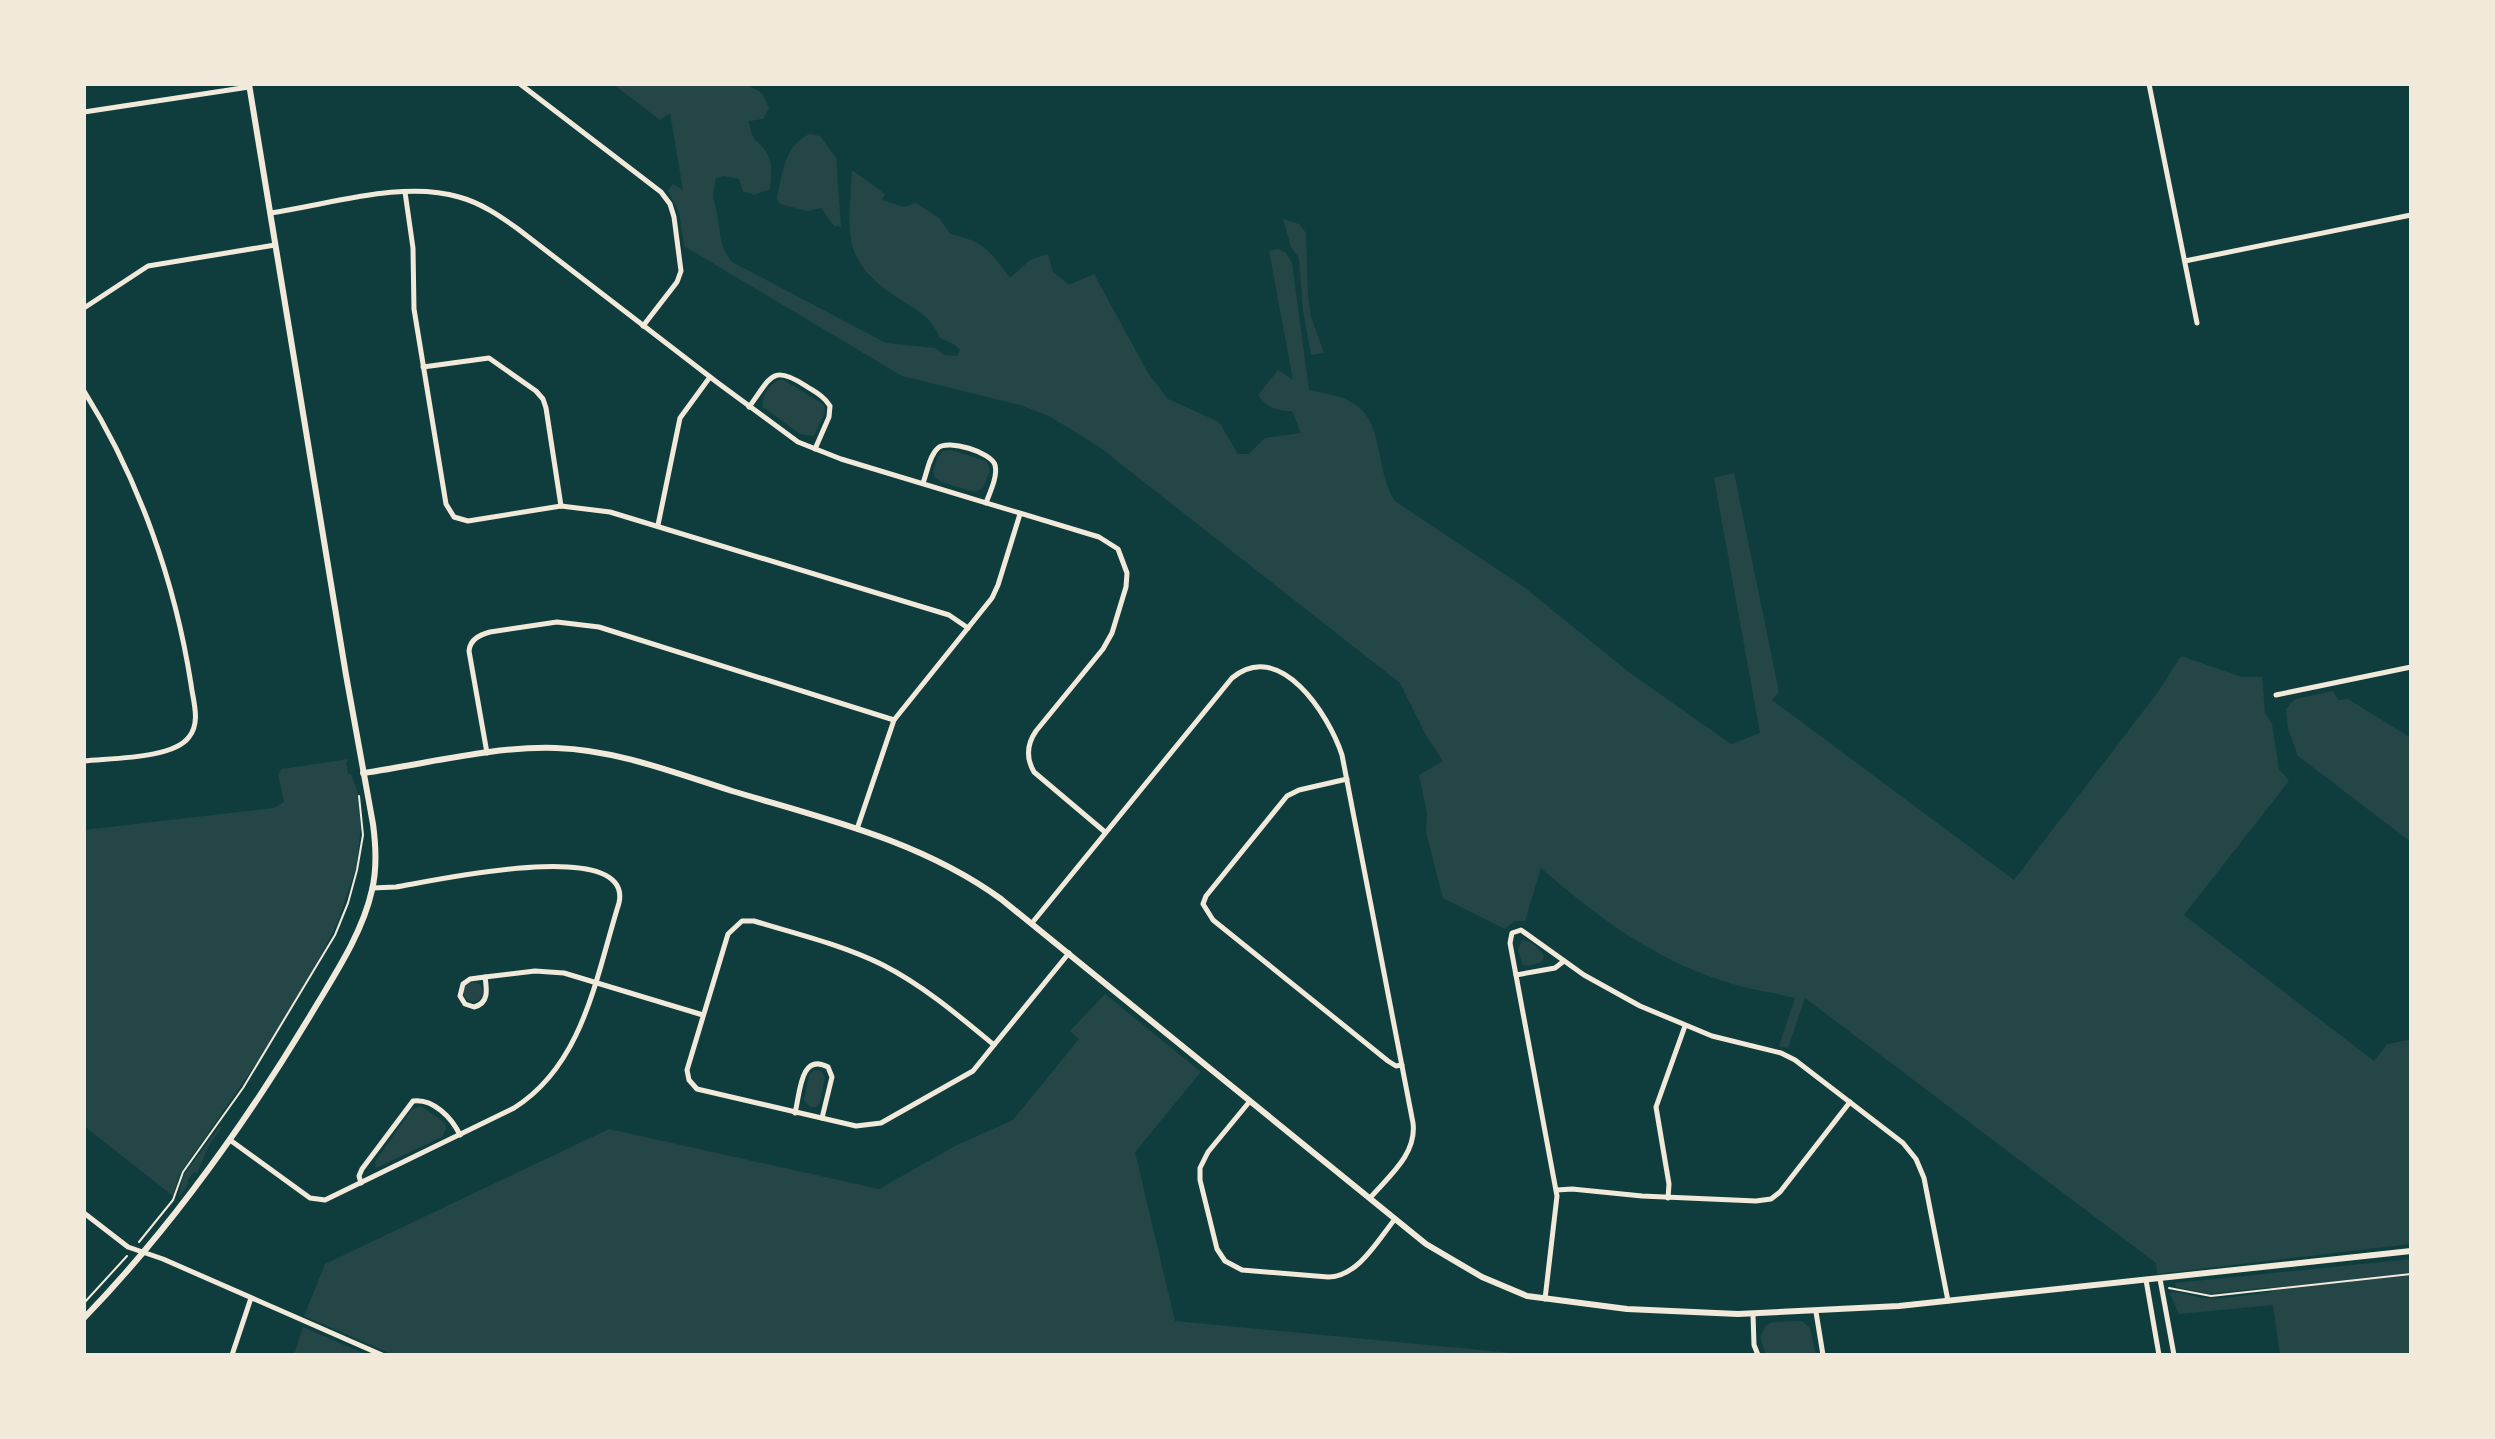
<svg xmlns="http://www.w3.org/2000/svg" width="2495" height="1439" viewBox="0 0 2495 1439" font-family="Arial,sans-serif">
<rect width="100%" height="100%" fill="#0f3d3e"/>
<g fill="#244646">
<path d="M613 84H746L762 93 769 108 763 119 749 121C752 145 759 138 768 155 773 165 771 178 770 189L754 195 743 191 739 179 724 176 716 178C711 202 714 197 718 218 721 238 719 244 732 262L886 343 935 348 944 355 957 356 960 350 955 345 940 338C930 316 921 313 901 300 839 260 849 236 852 170L885 194 882 200 904 207 916 203 939 218 950 234C986 242 989 251 1010 278L1030 260 1048 254 1053 272 1069 285 1094 274 1148 373 1168 399 1219 422 1238 454H1249L1265 438 1301 433 1292 411C1277 411 1267 408 1258 395L1278 370 1293 380 1269 251 1278 249 1286 253 1292 263 1309 390C1323 393 1338 395 1351 402 1386 420 1374 472 1396 502L1524 587 1630 673 1731 744 1760 733 1714 478 1734 473 1779 692 1772 700 2014 880 2158 692 2181 656 2242 677H2262L2265 713 2272 724 2279 769 2289 781 2184 915 2374 1061 2387 1044 2409 1040 2411 1033V1244L2157 1274 2156 1263 1805 998 1788 1048 1779 1046 1795 998C1771 992 1746 989 1723 981 1652 958 1596 916 1541 868L1525 921H1514L1505 929 1443 898 1426 832 1427 813 1419 775 1443 761 1427 737 1400 683 1098 446 1049 416 1020 405 902 376 684 246 679 212 668 191 673 184 683 190 670 113 660 120Z"/>
<path d="M810 134 820 136 836 158 841 227 834 226 821 208 807 211 780 204 777 198C782 174 785 144 810 134Z"/>
<path d="M1283 219 1299 224 1306 233 1308 296 1311 317 1324 353 1311 355 1303 310 1299 258 1291 247Z"/>
<path d="M782 379 824 405 825 412 814 436 800 434 763 407C761 395 771 382 782 379Z"/>
<path d="M951 450 986 461 990 470 983 488 974 492 941 482 935 477 933 471 938 457 943 451Z"/>
<path d="M2333 691 2338 700 2348 699 2411 738V842L2298 756 2288 729 2286 709 2295 699Z"/>
<path d="M349 759 346 762 348 774H351L358 793 361 828 356 868 337 924 316 965 260 1058 179 1175 173 1196 84 1126V830L274 808 284 802 278 774 282 769Z"/>
<path d="M1522 940C1530 940 1540 949 1544 956L1542 962 1529 966 1523 965 1518 950Z"/>
<circle cx="473" cy="992" r="10"/>
<path d="M1105 994 1201 1072 1135 1152 1175 1321 1535 1355H394L304 1316 325 1264 609 1129 879 1189 957 1145 1013 1120 1079 1039 1070 1031Z"/>
<path d="M814 1070 821 1071 825 1078 820 1102 817 1107H810L804 1100 809 1075Z"/>
<path d="M421 1106 445 1123 446 1129 442 1137 376 1168 375 1162 412 1109Z"/>
<path d="M220 1126 222 1127 209 1145 197 1173 194 1172 187 1181 189 1183 179 1197 183 1176Z"/>
<path d="M2411 1259V1355H2280L2273 1305 2179 1314 2170 1294 2172 1292C2184 1292 2193 1297 2204 1298 2226 1300 2250 1294 2272 1292L2271 1287 2209 1294 2176 1287 2175 1283Z"/>
<path d="M1802 1321 1810 1328 1816 1355H1766L1760 1337 1766 1325 1773 1322Z"/>
<path d="M303 1327 367 1355H294Z"/>
</g>
<g fill="none" stroke-linecap="round" stroke-linejoin="round">
<g stroke="#f1e9da" stroke-width="2">
<path d="M139 1242 173 1200 183 1172 243 1088 335 935 348 903 357 870 363 835 359 796"/>
<path d="M2169 1288 2211 1296 2411 1274"/>
<path d="M84 1303 127 1256"/>
</g>
<g stroke="#f1e9da" stroke-width="5">
<path d="M520 84 661 192 670 204 674 217 681 271 677 282 643 326"/>
<path d="M2149 84 2197 323"/>
<path d="M84 112 249 87"/>
<path d="M405 192 413 248 414 309 446 504 454 517 468 521 561 506 610 512 949 615 968 628"/>
<path d="M270 213C328 205 402 180 459 197 481 203 500 216 518 229L718 383 798 442 841 459 1099 537 1118 549 1127 573 1126 587 1112 633 1103 649 1036 731C1027 744 1026 758 1034 772L1105 832"/>
<path d="M2185 261 2411 215"/>
<path d="M84 308 148 266 275 245"/>
<path d="M423 367 489 358 536 391 543 399 546 408 561 506"/>
<path d="M84 391C139 479 175 582 191 684 193 701 201 722 189 737 173 759 111 758 84 761"/>
<path d="M749 407C771 378 771 363 806 386 815 392 824 396 830 406L829 417 815 449"/>
<path d="M923 483C927 473 929 456 938 448 948 439 991 452 995 465 998 476 990 492 986 503"/>
<path d="M658 525 680 418 710 377"/>
<path d="M2276 695 2411 667"/>
<path d="M487 753 469 651C470 639 480 635 490 632L557 622 599 627 894 720"/>
<path d="M1347 779 1299 790 1287 796 1206 896 1203 904 1213 920 1388 1061 1396 1066 1402 1065"/>
<path d="M857 829 894 720 992 598 998 585 1020 514"/>
<path d="M742 921H754C797 934 843 945 883 965 924 986 959 1016 994 1045L973 1071 881 1123 856 1126 697 1089 689 1080 687 1070 728 934Z"/>
<path d="M1032 923 1232 678C1280 638 1329 715 1342 755L1413 1123C1417 1154 1389 1176 1370 1198"/>
<path d="M1516 975 1555 968 1564 961"/>
<path d="M485 977 535 971 564 973 703 1015"/>
<path d="M485 977C487 990 489 1003 474 1007L465 1004 460 996 463 984 470 979Z"/>
<path d="M994 1045 1069 953"/>
<path d="M1250 1101 1208 1152 1200 1168V1180L1217 1249 1225 1261 1242 1270 1328 1277C1358 1277 1378 1240 1395 1219"/>
<path d="M795 1113C800 1094 800 1052 828 1067L832 1077 822 1118"/>
<path d="M230 1140 310 1198 325 1200 514 1108C584 1064 596 976 619 903 634 835 428 882 396 887L372 888"/>
<path d="M361 1183 359 1176 362 1169 413 1101C433 1098 452 1118 460 1135"/>
<path d="M1557 1190 1572 1189 1642 1196 1756 1201 1771 1199 1780 1192 1850 1102"/>
<path d="M1668 1198 1669 1184 1656 1107 1685 1026"/>
<path d="M84 1213 128 1247 163 1259 382 1355"/>
<path d="M2160 1279 2174 1355"/>
<path d="M2146 1280 2159 1355"/>
<path d="M1545 1299 1557 1196 1510 943 1512 933 1521 930 1584 975 1640 1006 1712 1036 1781 1053 1795 1060 1903 1143 1916 1159 1924 1178 1948 1301"/>
<path d="M1816 1312 1823 1355"/>
<path d="M1753 1314 1754 1345 1758 1355"/>
<path d="M232 1355 251 1298"/>
</g>
<g stroke="#f1e9da" stroke-width="6">
<path d="M363 773C427 764 491 746 556 748 617 750 675 773 732 791 826 819 921 841 1001 899L1426 1244 1482 1277 1527 1296 1627 1309 1738 1314 1899 1306 2411 1251"/>
<path d="M84 1318C172 1227 245 1124 310 1016 333 977 362 935 372 890 377 869 376 846 373 824L346 675 249 84"/>
</g>
</g>
<rect width="2495" height="1439" fill="none" stroke="#f1e9da" stroke-width="172"/>
</svg>
